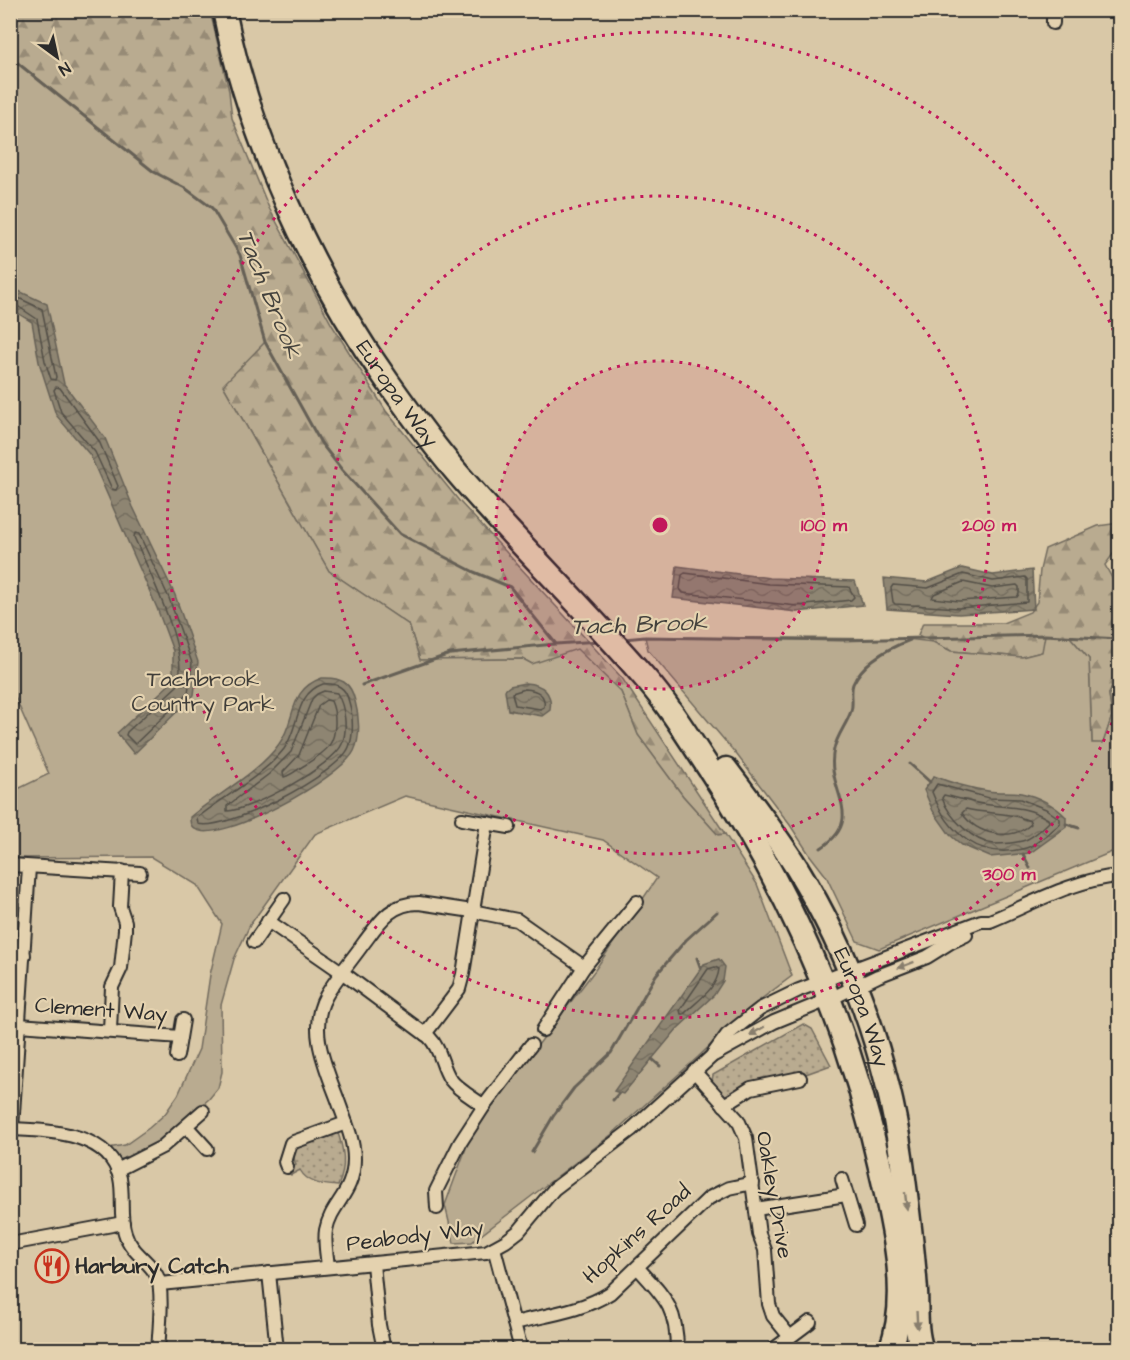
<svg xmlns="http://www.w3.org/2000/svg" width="1130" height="1360" viewBox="0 0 1130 1360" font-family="'Architects Daughter',sans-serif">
<defs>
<pattern id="grass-dots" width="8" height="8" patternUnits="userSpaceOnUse" patternTransform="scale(1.5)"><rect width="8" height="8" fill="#b9ab90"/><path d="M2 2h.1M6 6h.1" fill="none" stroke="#978b76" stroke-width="1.8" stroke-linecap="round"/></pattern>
<pattern id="forest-firs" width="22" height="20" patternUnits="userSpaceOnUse" patternTransform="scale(1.5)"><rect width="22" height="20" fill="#b9ab90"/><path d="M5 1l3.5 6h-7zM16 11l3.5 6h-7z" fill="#978b76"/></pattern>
<pattern id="water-waves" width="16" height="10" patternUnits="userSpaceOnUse" patternTransform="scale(1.5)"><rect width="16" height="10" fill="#8e8572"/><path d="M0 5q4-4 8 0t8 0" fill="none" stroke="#746d5e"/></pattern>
</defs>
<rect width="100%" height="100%" fill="#d9c8a7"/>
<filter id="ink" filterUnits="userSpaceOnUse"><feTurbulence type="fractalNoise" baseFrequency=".0167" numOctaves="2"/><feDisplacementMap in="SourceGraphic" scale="12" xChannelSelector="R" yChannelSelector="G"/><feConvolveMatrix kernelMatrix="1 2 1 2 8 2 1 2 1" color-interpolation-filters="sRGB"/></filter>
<g filter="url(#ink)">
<g fill="url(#grass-dots)" stroke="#726b5e" stroke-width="1.5">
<path d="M803 1024 812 1029 831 1065 747 1095 730 1105 712 1081 713 1075Z"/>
<path d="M337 1130C344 1150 347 1166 338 1186 323 1185 308 1184 300 1170L291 1175 288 1169 296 1165 293 1155 296 1145Z"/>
</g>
<g fill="url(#forest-firs)" stroke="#726b5e" stroke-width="1.5">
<path d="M11 11H210L229 91 232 118 269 208 332 325 386 411 460 502 622 678 725 834 718 835 683 796 638 735 621 692 532 664 523 659 420 660 409 625 329 571 223 385 185 188 154 172 11 57Z"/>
<path d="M1119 523V546L1105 565 1119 591 1120 672 1109 694 1112 716 1103 744 1092 743 1089 659 1070 637 1042 652 1022 657 951 651 918 635 923 623H1003L1030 612 1037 602 1040 570 1045 549 1098 526Z"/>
</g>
<g fill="#b9ab90" stroke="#726b5e" stroke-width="1.5">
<path d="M11 57 154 172 185 188 212 208 240 255 265 342 223 385 329 571 409 625 420 660 523 659 532 664 577 649 621 692 638 735 683 796 718 835 725 834 757 884 792 976 748 1009 698 1057 611 1135 472 1242 454 1243 445 1205 472 1132 595 970 657 878 603 840 405 796 315 834 250 925 234 959 221 1005 222 1072 218 1088 209 1099 156 1144 127 1159H118L108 1148 125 1145 149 1128 165 1114 178 1095 199 1049 210 975 222 924 197 885 151 857 11 858V787L20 788 49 774 11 688Z"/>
<path d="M1045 635 1070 637 1089 659 1092 743H1103L1112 716 1109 694 1119 672V849L879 949 857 941 826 876 809 854 790 825 737 755 648 650 645 637 907 639 933 642 951 651 1022 657 1042 652Z"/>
</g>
<g fill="url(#water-waves)" stroke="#666156" stroke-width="1.5">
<path d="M10 287 47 304 64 384 105 438 133 507 175 595 198 662 194 695 134 754 117 733 173 681V651L157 608 90 455 56 415 39 362 32 322 11 309Z"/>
<path d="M677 566 770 578 855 581 863 605 797 612 673 598Z"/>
<path d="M962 568 993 575 1032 570 1034 609 959 614 887 609 884 578 927 582Z"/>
<path d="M322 678C340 677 351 682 355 701 359 715 361 737 354 751 342 777 219 846 195 829 190 826 190 822 190 817 217 794 259 773 279 744 297 720 287 690 322 678Z"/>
<path d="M525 683C542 684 553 692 550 710L542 716 508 710 505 690 510 686Z"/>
<path d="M934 776C951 783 969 788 988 791 999 793 1010 791 1021 793 1037 796 1055 805 1066 817V827L1030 853 990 857 962 845 950 835 933 811 924 790Z"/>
<path d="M719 959 725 967 723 981 714 995 677 1029 623 1094 614 1091 704 964Z"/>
</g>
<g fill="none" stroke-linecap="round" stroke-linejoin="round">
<g stroke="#534f47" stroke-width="1.5">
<path d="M10 294 42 309 56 377 55 380 51 379 45 361 37 319 16 305 10 304"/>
<path d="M56 387 60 388 99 441 118 486 116 490 112 489 95 452 61 412 54 390Z"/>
<path d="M135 533 139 534 169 598 192 663 188 693 135 744 126 735 127 732 177 686C192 656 147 567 134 537Z"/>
<path d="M685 573 769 584 849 587 854 597 851 600 797 606 683 593 680 589 682 575Z"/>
<path d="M963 574 993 581 1025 577 1027 579V602L959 608 895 604 893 602 891 588 893 585 928 588Z"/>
<path d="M963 582 992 588 1017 585 1019 587V594L1017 597 959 601 932 598 934 594Z"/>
<path d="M323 684C337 683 346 687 349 702 353 715 354 735 349 747 338 775 226 832 198 824L197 818C225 795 261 778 284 749 300 727 294 694 323 684Z"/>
<path d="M525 689C537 690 546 694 544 707L540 709 515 705 512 693Z"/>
<path d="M324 691 337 693C345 707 348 729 342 744 334 765 250 811 227 811V806L269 774 291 752 312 699 317 694Z"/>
<path d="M326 700 331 701C334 708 335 713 335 720 336 746 325 752 305 765 298 769 292 775 284 777L283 772 299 755 319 705Z"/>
<path d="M937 784 989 798 1020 799 1046 809 1060 819V824C1051 831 1037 845 1026 848 979 861 948 833 932 792Z"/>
<path d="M944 795C959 798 974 804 990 805 1014 808 1026 806 1048 819L1049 822C1043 828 1031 839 1022 841 1014 843 1002 844 994 844 973 842 949 817 942 798Z"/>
<path d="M966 809C987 814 1010 812 1030 821L1031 824C1012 842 976 835 962 813Z"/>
<path d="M715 967 719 969C717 989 698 1000 684 1014H681L680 1010 708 969Z"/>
</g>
<g stroke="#666156" stroke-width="3">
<path d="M10 57 154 172 185 188 212 208 240 255 265 342 321 443 342 470 400 534 474 572 510 587 556 644 599 641"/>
<path d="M624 639 645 637 843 640 1045 635 1120 639"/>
<path d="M362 685 450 654 555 644"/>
<path d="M910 764 930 782"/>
<path d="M1066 824 1079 828"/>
<path d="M821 848C868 817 824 790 834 749 837 735 847 724 851 711 854 703 850 692 853 684 863 662 889 648 910 640"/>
<path d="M1023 854 1030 868"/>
<path d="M697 958 701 969"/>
<path d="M652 1059 660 1066"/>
<path d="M613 1100 619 1093"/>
<path d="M532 1152 554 1115 574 1088 611 1053 656 975 686 940 717 912"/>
</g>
<defs>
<g id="street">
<path d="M1053 23V10"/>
<path d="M462 819 509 827"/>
<path d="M10 865 140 873"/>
<path d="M268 921 343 973 429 1037C441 1049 441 1065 450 1079 458 1090 473 1098 484 1106"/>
<path d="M254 942 284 899"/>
<path d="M10 954 24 955"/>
<path d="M19 1025 180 1037"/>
<path d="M110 1030 112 987 121 968 125 930V922L120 907 122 871"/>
<path d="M543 1030 584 967 637 902"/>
<path d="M425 1034 459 989 463 974 487 823"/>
<path d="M714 1055 774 1022 830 999 878 976 927 957 951 942 966 935"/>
<path d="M177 1056 183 1020"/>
<path d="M694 1071 738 1120 746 1138 759 1234 765 1250 769 1304 773 1316 790 1337"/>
<path d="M724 1105 751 1088 800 1078"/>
<path d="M187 1127 207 1149"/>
<path d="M10 1129C48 1131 109 1131 120 1178 124 1196 119 1215 125 1233 131 1253 149 1260 157 1276 164 1290 159 1333 158 1350"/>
<path d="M12 1129 29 867"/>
<path d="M287 1167 285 1162 291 1143 346 1123"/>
<path d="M117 1170 162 1147 203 1111"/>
<path d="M842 1179 856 1225"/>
<path d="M437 1208 436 1191 460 1143 484 1106 531 1045"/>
<path d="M756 1209 846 1195"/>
<path d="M10 1244 123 1223"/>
<path d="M494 1248 519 1342"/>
<path d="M373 1264 379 1325 384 1350"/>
<path d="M328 1267C327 1255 324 1242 326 1230 331 1203 354 1194 354 1159 354 1141 346 1123 340 1106 328 1072 306 1031 326 996 336 978 351 961 363 944 379 923 390 903 419 903L472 911 517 920 584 967"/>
<path d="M638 1268C664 1297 677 1307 677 1350"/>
<path d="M269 1273 277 1350"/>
<path d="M160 1284 486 1252 506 1241 519 1231 554 1189 631 1130 711 1057 727 1035 760 1009 799 990 981 921H990C1031 904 1075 879 1120 876"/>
<path d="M514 1323C546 1315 582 1311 610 1293L709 1198 729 1188 753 1183"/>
<path d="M774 1349 810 1322"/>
</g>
<g id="highway">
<path id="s1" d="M224 10C249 137 313 277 388 382 410 413 433 445 458 474 518 544 585 608 645 678 671 708 690 740 712 773 791 893 849 1027 880 1167 892 1221 912 1297 890 1350"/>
<path id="s2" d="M726 769C750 801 775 833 797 868 850 955 887 1055 901 1156 907 1201 913 1246 916 1291 917 1310 915 1331 922 1350"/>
</g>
</defs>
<use href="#street" stroke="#2b2b2b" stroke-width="16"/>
<use href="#highway" stroke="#2b2b2b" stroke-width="27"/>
<use href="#street" stroke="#e4d2af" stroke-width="12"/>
<use href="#highway" stroke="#e4d2af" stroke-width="22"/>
</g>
<defs><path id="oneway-solid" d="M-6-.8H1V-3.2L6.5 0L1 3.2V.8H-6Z" transform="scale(1.5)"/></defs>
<g fill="#887e6d">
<use href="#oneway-solid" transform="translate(906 965) rotate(159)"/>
<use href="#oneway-solid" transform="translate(757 1031) rotate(150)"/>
<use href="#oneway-solid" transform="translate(906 1201) rotate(83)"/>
<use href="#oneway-solid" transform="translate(917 1320) rotate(87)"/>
</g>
</g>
<circle cx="660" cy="525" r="164" fill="#c2185b" fill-opacity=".12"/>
<g fill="none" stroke="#c2185b" stroke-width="3" stroke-dasharray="3 6">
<circle cx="660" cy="525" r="164"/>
<circle cx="660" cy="525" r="329"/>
<path d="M1119 706A493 493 0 1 1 1119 344"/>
</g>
<defs>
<symbol id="restaurant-ring" viewBox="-11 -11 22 22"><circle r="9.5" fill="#e4d2af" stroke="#c8321e" stroke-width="1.5"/><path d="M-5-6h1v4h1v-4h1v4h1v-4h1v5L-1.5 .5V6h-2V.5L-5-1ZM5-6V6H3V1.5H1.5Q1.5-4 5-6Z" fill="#c8321e"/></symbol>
</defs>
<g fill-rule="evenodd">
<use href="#restaurant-ring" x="33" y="1247" width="38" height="38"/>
</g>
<g text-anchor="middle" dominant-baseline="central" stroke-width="4.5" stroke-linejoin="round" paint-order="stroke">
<g font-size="22" fill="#2b2b2b" stroke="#e4d2af">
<text stroke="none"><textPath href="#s1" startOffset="424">Europa Way</textPath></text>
<text stroke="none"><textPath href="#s2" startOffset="276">Europa Way</textPath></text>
<text transform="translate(101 1010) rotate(4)">Clement Way</text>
<text transform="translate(774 1195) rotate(80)">Oakley Drive</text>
<text transform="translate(637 1234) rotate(-42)">Hopkins Road</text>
<text transform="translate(415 1236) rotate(-7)">Peabody Way</text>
</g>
<g font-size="22" fill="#403e3a" stroke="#e4d2af">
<text x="203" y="679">Tachbrook<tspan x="203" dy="25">Country Park</tspan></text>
</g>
<g font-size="22" font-weight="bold" fill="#2b2b2b" stroke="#e4d2af" text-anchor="start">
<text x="75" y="1266">Harbury Catch</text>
</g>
<g font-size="24" font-style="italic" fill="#44423d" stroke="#e4d2af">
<text transform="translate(269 294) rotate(68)">Tach Brook</text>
<text transform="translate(639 625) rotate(-2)">Tach Brook</text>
</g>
</g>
<circle cx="660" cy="525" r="9" fill="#c2185b" stroke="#e4d2af" stroke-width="3"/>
<g font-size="18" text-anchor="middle" font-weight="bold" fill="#c2185b" stroke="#e4d2af" stroke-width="4.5" stroke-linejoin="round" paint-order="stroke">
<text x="824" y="531">100 m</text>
<text x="989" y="531">200 m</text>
<text x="1009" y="880">300 m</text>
</g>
<rect width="1130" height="1360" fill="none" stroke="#e4d2af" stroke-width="36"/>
<rect x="18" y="18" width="1094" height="1324" fill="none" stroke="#2b2b2b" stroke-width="2" filter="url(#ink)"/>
<g transform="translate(57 57) rotate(147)" stroke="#e4d2af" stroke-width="4.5" paint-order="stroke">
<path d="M0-4.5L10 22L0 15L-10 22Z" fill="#2b2b2b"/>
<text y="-9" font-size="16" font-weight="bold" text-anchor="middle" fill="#2b2b2b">N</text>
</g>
</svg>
